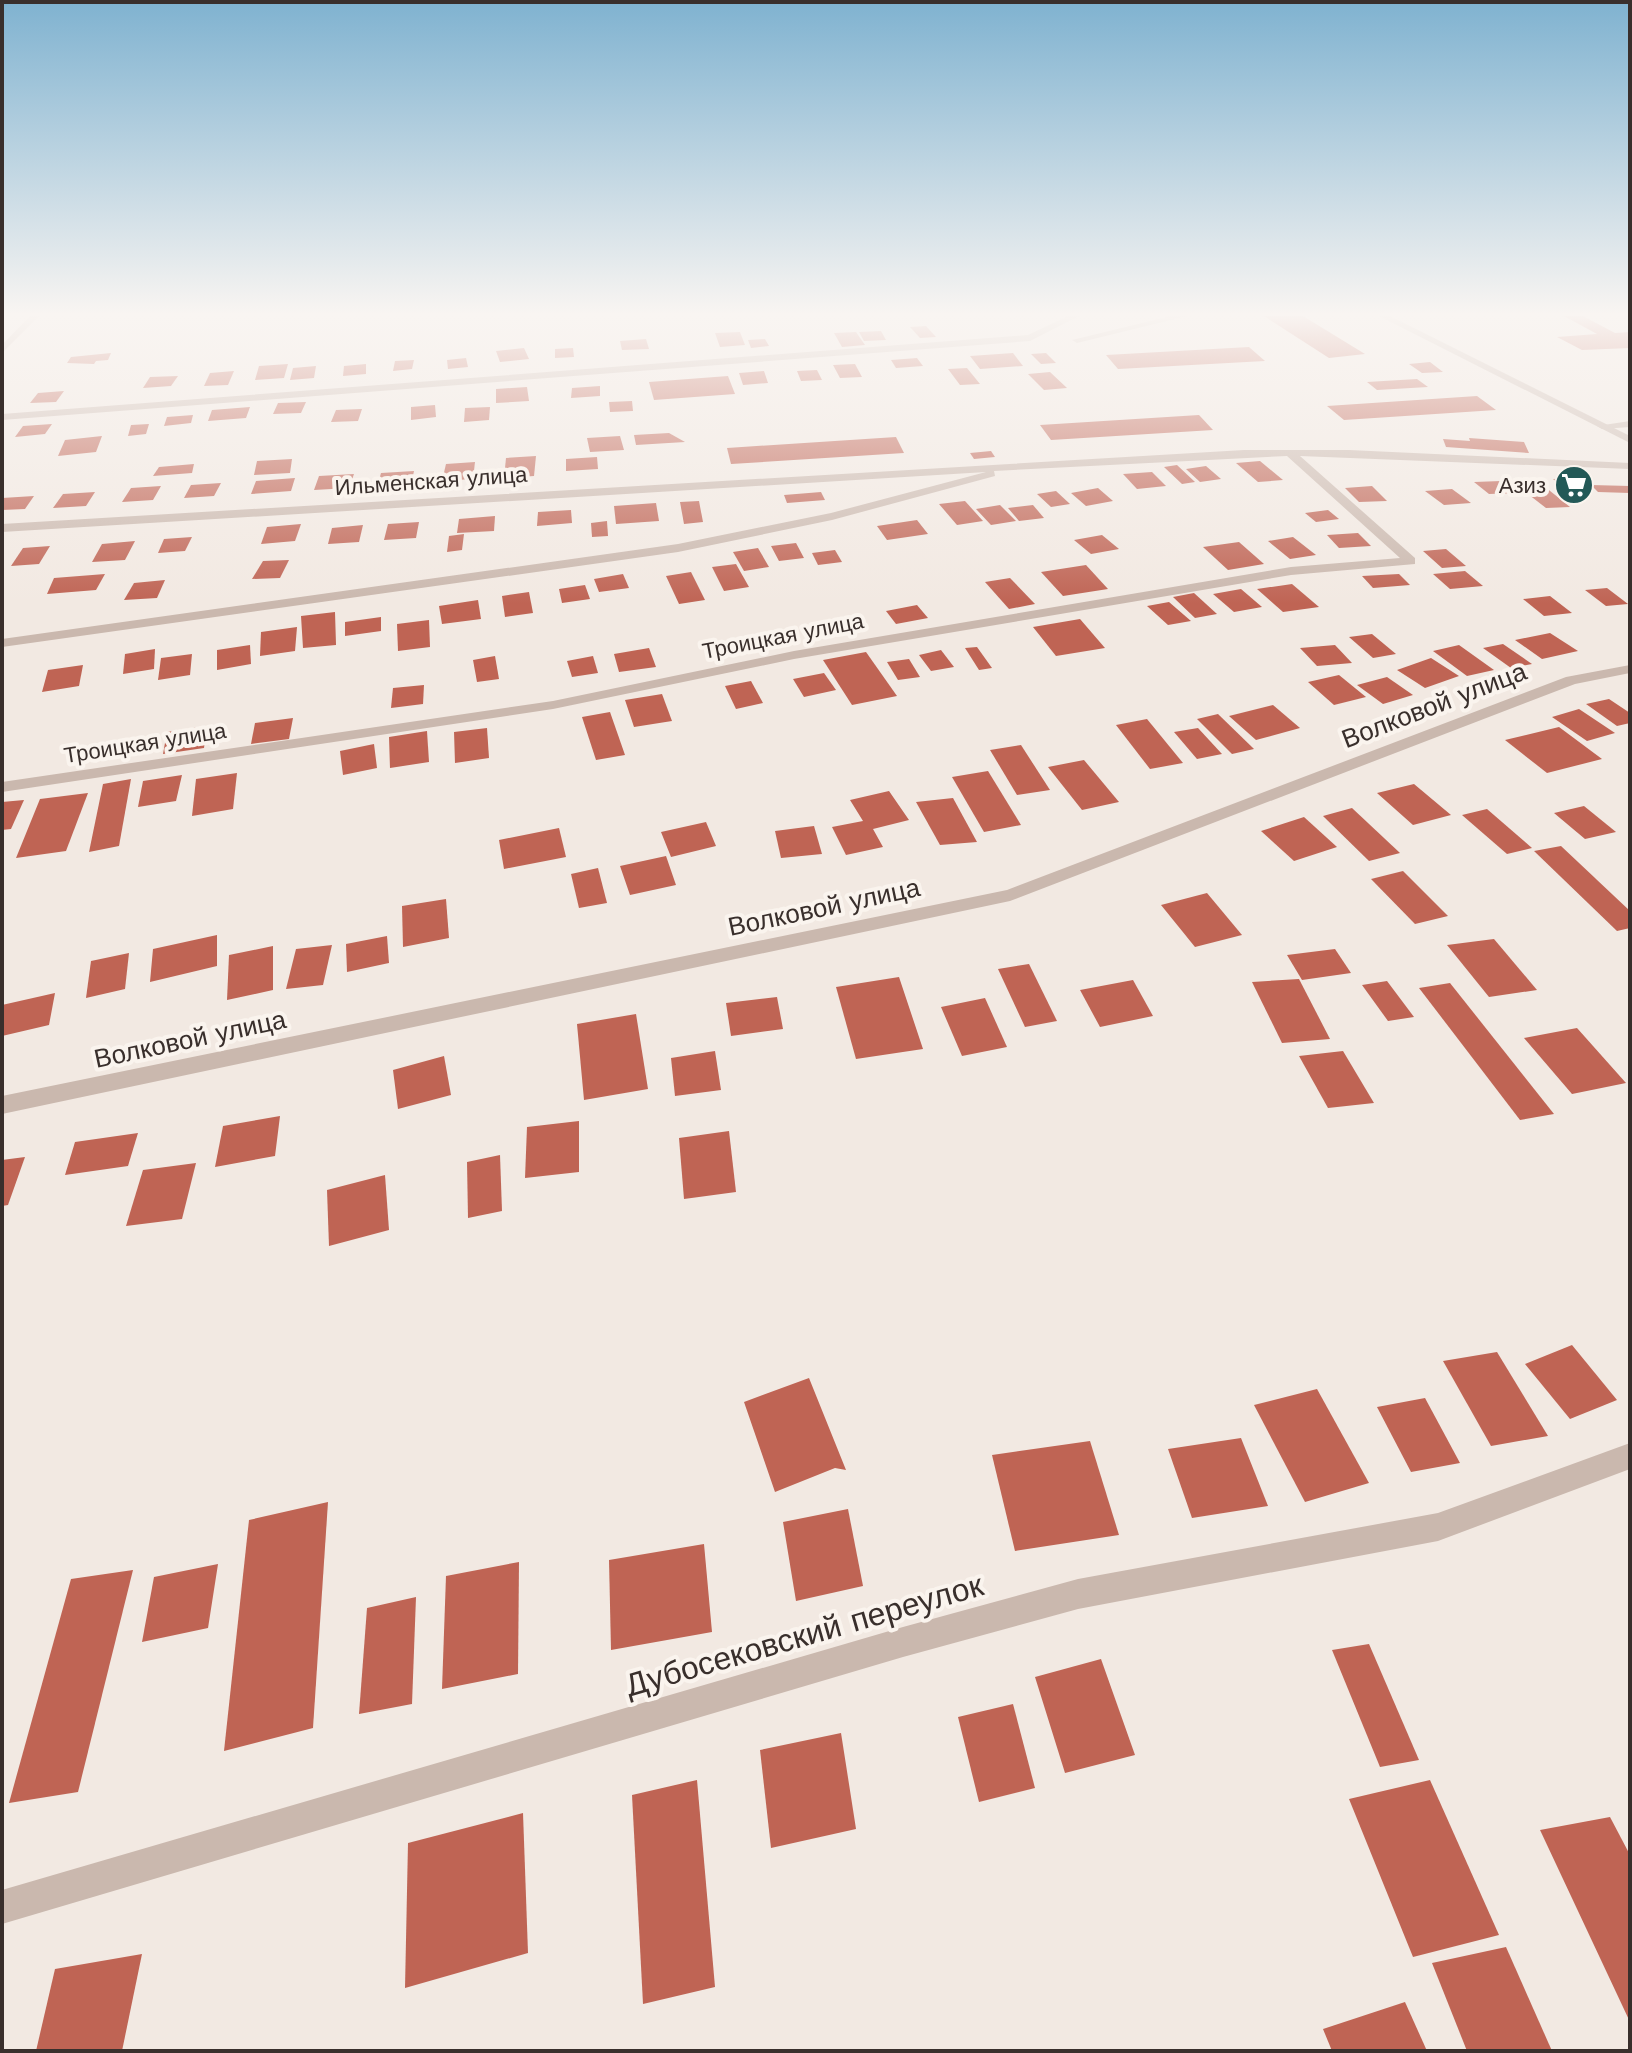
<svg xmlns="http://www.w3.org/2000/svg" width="1632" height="2053" viewBox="0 0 1632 2053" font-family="'Work Sans',sans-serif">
<rect width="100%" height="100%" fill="#f2e9e2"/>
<g fill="#bf6454">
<path d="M1264 316H1303L1365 354 1329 358Z"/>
<path d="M1564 316H1583L1615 333 1630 332V348L1582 350 1557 337 1597 334Z"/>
<path d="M926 326 936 337 920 338 910 327Z"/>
<path d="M881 331 886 340 864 341 859 332Z"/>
<path d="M740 332 745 345 720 347 715 333Z"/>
<path d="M856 332 865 345 842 347 834 333Z"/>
<path d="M646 339 649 349 622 350 620 341Z"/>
<path d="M765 339 769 346 751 348 748 340Z"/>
<path d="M1249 347 1265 361 1118 369 1106 355Z"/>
<path d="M524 348 529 359 500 362 496 351Z"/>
<path d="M573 348 574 357 555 358V349Z"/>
<path d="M111 353 108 360 96 361 94 364 67 363 71 357Z"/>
<path d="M1013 353 1023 366 980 369 970 356Z"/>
<path d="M1046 353 1056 363 1041 364 1031 354Z"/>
<path d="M466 358 468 367 448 369 447 360Z"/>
<path d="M917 358 923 366 896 368 891 360Z"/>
<path d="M414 360 412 369 393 371 395 361Z"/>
<path d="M1430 362 1443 372 1422 373 1409 364Z"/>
<path d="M288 364 284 378 255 380 259 366Z"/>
<path d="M366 364V374L343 376 344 366Z"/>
<path d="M855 364 862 377 840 378 833 365Z"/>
<path d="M316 366 314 378 290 380 293 368Z"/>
<path d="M967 368 980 384 960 385 948 369Z"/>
<path d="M817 370 822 380 801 381 797 371Z"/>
<path d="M234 371 228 385 204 386 210 373Z"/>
<path d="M764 371 768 383 743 385 739 373Z"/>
<path d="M1050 372 1067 388 1044 390 1028 374Z"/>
<path d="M178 376 171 386 143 388 150 377Z"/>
<path d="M728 376 735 394 654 400 649 382Z"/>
<path d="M1417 379 1428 387 1377 390 1367 382Z"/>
<path d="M600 386V396L571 398 572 388Z"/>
<path d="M527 387 529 401 496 403V389Z"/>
<path d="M64 391 56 402 30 403 38 393Z"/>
<path d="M1477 396 1496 410 1344 420 1327 406Z"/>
<path d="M632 401 633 411 610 412 609 402Z"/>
<path d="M306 402 301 413 273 414 278 403Z"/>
<path d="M435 405 436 417 411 420V407Z"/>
<path d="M250 407 246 418 208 421 212 410Z"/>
<path d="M490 407 489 420 464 422 465 408Z"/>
<path d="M362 409 358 421 331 422 336 410Z"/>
<path d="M193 415 191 423 164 426 167 417Z"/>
<path d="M1199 415 1213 430 1051 440 1040 425Z"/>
<path d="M52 424 45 434 15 437 23 426Z"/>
<path d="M149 424 146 434 128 436 131 425Z"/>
<path d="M669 433 685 442 636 445 634 435Z"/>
<path d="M102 436 96 452 58 456 65 440Z"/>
<path d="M620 436 624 450 590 452 587 438Z"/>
<path d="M896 437 904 453 731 464 727 448Z"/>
<path d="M1469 438 1524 442 1529 453 1446 447 1443 439 1470 441Z"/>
<path d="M991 451 995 457 974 459 970 453Z"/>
<path d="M536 456 534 476 504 478 506 458Z"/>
<path d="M597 457 598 469 566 471V459Z"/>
<path d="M292 459 290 473 254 475 257 461Z"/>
<path d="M1260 461 1283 480 1258 482 1236 463Z"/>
<path d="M475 462 473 479 442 481 446 464Z"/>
<path d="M194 464 192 473 153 476 159 467Z"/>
<path d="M1177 465 1195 482 1182 484 1164 467Z"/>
<path d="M1206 466 1221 479 1200 482 1186 469Z"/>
<path d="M414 471 411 485 377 487 381 473Z"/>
<path d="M1152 472 1166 486 1137 489 1123 474Z"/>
<path d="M354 474 349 488 314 490 319 476Z"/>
<path d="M295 478 291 491 251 494 256 481Z"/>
<path d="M1534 478 1570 507 1546 508 1510 480Z"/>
<path d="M1578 478 1592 490 1567 491 1553 479Z"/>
<path d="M1501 481 1516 493 1489 494 1474 482Z"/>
<path d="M221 483 214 496 184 498 191 485Z"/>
<path d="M1591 485 1630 486V493L1598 492Z"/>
<path d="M161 486 153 500 122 502 131 488Z"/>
<path d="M1372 486 1387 501 1359 502 1345 488Z"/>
<path d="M1098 488 1113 501 1086 506 1071 493Z"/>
<path d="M1452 489 1471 503 1444 505 1425 491Z"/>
<path d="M1056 491 1070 504 1051 507 1037 494Z"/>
<path d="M95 492 86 506 53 508 63 494Z"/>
<path d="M821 492 825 500 787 503 784 495Z"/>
<path d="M34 496 25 509 2 510V498Z"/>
<path d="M699 501 703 522 684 524 680 502Z"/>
<path d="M965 501 983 521 957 525 939 504Z"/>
<path d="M656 503 659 521 616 524 614 506Z"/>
<path d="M1000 505 1016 521 991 525 976 509Z"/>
<path d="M1033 505 1044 518 1019 521 1008 508Z"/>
<path d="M571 510 572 523 537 526 538 512Z"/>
<path d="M1328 510 1339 519 1316 522 1305 513Z"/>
<path d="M495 516 494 531 457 533 459 519Z"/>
<path d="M917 520 928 534 887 540 877 526Z"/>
<path d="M607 521 608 536 592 537 591 523Z"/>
<path d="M419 522 416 538 384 540 388 524Z"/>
<path d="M301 524 295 541 261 544 267 527Z"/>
<path d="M363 525 359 542 328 544 332 528Z"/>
<path d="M1358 533 1371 546 1339 548 1327 535Z"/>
<path d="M464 534 462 550 447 552 449 536Z"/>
<path d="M1102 535 1119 549 1091 554 1074 540Z"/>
<path d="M192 537 185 551 158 553 164 539Z"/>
<path d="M1293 537 1316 555 1290 559 1268 541Z"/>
<path d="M135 541 125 560 92 562 102 544Z"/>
<path d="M1239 542 1264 564 1228 570 1203 547Z"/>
<path d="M796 543 804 558 779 561 771 546Z"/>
<path d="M50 546 39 564 11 566 23 548Z"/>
<path d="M758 548 769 567 744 571 733 552Z"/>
<path d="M1446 549 1466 566 1442 568 1423 551Z"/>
<path d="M835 550 842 562 818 565 812 553Z"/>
<path d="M289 560 280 578 252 579 263 561Z"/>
<path d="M736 564 749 587 724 591 712 567Z"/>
<path d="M1086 565 1108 589 1063 596 1041 572Z"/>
<path d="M1465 571 1483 586 1450 589 1433 574Z"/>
<path d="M691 572 705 600 679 604 666 576Z"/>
<path d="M105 574 96 590 47 594 54 578Z"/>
<path d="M623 574 629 588 599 592 594 579Z"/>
<path d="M1399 574 1410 585 1373 588 1362 576Z"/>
<path d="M1010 578 1035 604 1009 609 985 582Z"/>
<path d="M165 580 157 598 124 600 134 583Z"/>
<path d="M1292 584 1319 607 1283 612 1257 589Z"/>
<path d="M585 585 590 599 562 603 559 589Z"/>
<path d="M1607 588 1628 604 1606 606 1585 590Z"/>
<path d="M1241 589 1262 607 1234 612 1213 594Z"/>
<path d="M529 592 533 613 505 617 502 596Z"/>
<path d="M1194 593 1217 614 1195 618 1173 597Z"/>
<path d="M1550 596 1572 613 1544 616 1523 599Z"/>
<path d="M478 600 481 619 442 624 439 606Z"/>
<path d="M1169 602 1191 621 1168 625 1147 606Z"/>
<path d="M917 605 928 618 896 624 886 611Z"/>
<path d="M335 612 336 645 303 648 301 616Z"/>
<path d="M381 617V631L345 636V622Z"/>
<path d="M1080 619 1105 648 1056 656 1033 627Z"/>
<path d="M429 620 430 647 398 651 397 624Z"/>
<path d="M297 627 295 651 260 656 261 632Z"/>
<path d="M1550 633 1578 651 1542 659 1515 640Z"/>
<path d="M1372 634 1396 654 1373 658 1349 637Z"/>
<path d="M1503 644 1532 664 1511 668 1483 648Z"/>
<path d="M250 645 251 664 217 670V650Z"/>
<path d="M1335 645 1352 663 1317 666 1300 648Z"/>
<path d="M1459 645 1494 670 1467 676 1433 651Z"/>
<path d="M977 647 992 668 979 670 965 648Z"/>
<path d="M649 648 656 667 619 672 614 654Z"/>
<path d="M155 649 154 669 123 674 125 654Z"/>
<path d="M941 650 954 667 931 671 919 655Z"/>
<path d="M866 652 897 696 852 705 823 660Z"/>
<path d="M192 654 190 675 158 680 161 658Z"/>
<path d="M495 656 499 679 477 682 473 660Z"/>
<path d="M593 656 598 673 572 677 567 661Z"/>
<path d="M1431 658 1459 676 1425 688 1397 670Z"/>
<path d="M909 659 920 677 898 680 887 662Z"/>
<path d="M83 665 79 686 42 692 48 670Z"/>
<path d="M824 673 836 690 804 697 793 679Z"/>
<path d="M1339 675 1366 697 1334 705 1308 682Z"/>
<path d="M1387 677 1413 695 1383 704 1357 685Z"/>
<path d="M751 681 763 703 736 709 725 686Z"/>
<path d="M424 685 423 704 391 708 393 688Z"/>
<path d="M662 694 672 721 634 727 625 700Z"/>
<path d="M1609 699 1630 713V723L1617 726 1586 704Z"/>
<path d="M1273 705 1300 728 1256 740 1229 716Z"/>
<path d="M1579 709 1615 733 1587 741 1552 717Z"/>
<path d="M610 712 625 755 596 760 582 717Z"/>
<path d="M1218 714 1254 749 1232 754 1197 719Z"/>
<path d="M293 718 289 739 251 744 255 723Z"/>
<path d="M1147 719 1183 763 1150 769 1116 725Z"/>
<path d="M207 726 204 748 163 754 167 732Z"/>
<path d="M1559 727 1602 759 1547 773 1505 740Z"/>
<path d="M487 728 489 758 455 763 454 732Z"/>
<path d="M1198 728 1222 754 1197 759 1174 732Z"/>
<path d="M427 731 429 762 390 768 389 737Z"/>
<path d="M374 744 377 768 343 775 340 751Z"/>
<path d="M1021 745 1050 790 1017 795 990 750Z"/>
<path d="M1084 760 1119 802 1082 810 1048 767Z"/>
<path d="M988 771 1021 825 984 832 952 777Z"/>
<path d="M237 773 233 809 192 816 196 779Z"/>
<path d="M182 775 176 801 138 807 143 781Z"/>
<path d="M131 779 119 846 89 852 103 784Z"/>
<path d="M1414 784 1451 815 1413 825 1377 793Z"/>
<path d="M889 791 909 820 873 829 883 847 846 855 832 827 863 821 850 800Z"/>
<path d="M88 793 66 851 16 858 40 799Z"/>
<path d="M953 798 977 842 940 845 916 802Z"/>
<path d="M24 800 11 829 2 830V802Z"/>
<path d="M1584 806 1616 832 1585 839 1554 813Z"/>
<path d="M1352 808 1400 853 1369 861 1323 816Z"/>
<path d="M1487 809 1532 848 1507 854 1462 815Z"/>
<path d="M1304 817 1337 847 1294 861 1261 831Z"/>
<path d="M706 822 716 846 671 857 661 832Z"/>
<path d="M814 826 822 854 781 858 775 831Z"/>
<path d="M559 828 566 857 504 869 499 840Z"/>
<path d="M1561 846 1630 911V928L1617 931 1534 851Z"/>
<path d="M666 856 676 885 630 895 620 866Z"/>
<path d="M598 868 607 903 579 908 571 874Z"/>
<path d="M1403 871 1448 916 1415 924 1371 879Z"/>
<path d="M1207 893 1242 935 1195 947 1161 905Z"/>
<path d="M446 899 449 938 403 947 402 906Z"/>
<path d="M217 935V966L150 982 153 949Z"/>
<path d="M387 936 389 963 347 972 346 944Z"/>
<path d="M1494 939 1537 990 1489 997 1447 945Z"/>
<path d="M332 945 323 985 286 989 296 949Z"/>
<path d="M273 946V990L227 1000 229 955Z"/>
<path d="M1335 949 1351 973 1302 980 1287 955Z"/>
<path d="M129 953 125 989 86 998 91 961Z"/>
<path d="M1029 964 1057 1021 1025 1027 998 969Z"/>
<path d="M899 977 923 1049 856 1059 836 987Z"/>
<path d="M1299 979 1330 1039 1282 1043 1252 982Z"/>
<path d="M1133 980 1153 1016 1100 1027 1080 990Z"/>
<path d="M1387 981 1414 1017 1388 1021 1362 985Z"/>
<path d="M1450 983 1554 1114 1520 1120 1419 988Z"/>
<path d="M55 993 49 1025 2 1036V1005Z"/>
<path d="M777 997 783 1029 731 1036 726 1003Z"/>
<path d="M985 998 1007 1047 962 1056 941 1007Z"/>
<path d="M636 1014 648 1089 584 1100 577 1024Z"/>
<path d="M1577 1028 1626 1083 1572 1094 1524 1038Z"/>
<path d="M715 1051 721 1090 675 1096 671 1058Z"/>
<path d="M1343 1051 1374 1103 1328 1108 1299 1056Z"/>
<path d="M444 1056 451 1095 398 1109 393 1070Z"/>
<path d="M280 1116 275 1156 215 1167 223 1126Z"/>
<path d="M579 1121V1172L525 1178 527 1127Z"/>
<path d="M729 1131 736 1192 684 1199 679 1138Z"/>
<path d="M138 1133 128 1166 65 1175 75 1142Z"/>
<path d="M500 1155 502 1211 468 1218 467 1162Z"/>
<path d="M25 1157 8 1205 2 1206V1160Z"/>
<path d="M196 1163 182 1219 126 1226 143 1170Z"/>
<path d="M385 1175 389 1230 329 1246 327 1190Z"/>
<path d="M1572 1345 1617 1400 1570 1419 1525 1364Z"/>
<path d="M1497 1352 1548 1436 1491 1446 1443 1361Z"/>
<path d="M809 1378 846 1470 835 1468 775 1492 744 1402Z"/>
<path d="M1317 1389 1369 1483 1305 1502 1254 1405Z"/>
<path d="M1425 1398 1460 1463 1411 1472 1377 1407Z"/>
<path d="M1241 1438 1268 1506 1192 1518 1168 1449Z"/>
<path d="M1090 1441 1119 1535 1015 1551 992 1455Z"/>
<path d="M328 1502 313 1728 224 1751 249 1520Z"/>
<path d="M848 1509 863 1586 796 1601 783 1522Z"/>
<path d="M704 1544 712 1632 611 1650 609 1560Z"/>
<path d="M519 1562 518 1674 442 1689 446 1576Z"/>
<path d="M218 1564 208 1628 142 1642 154 1577Z"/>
<path d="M133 1570 78 1792 9 1803 71 1579Z"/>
<path d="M416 1597 412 1704 359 1714 367 1608Z"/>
<path d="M1369 1644 1419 1760 1380 1767 1332 1650Z"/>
<path d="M1101 1659 1135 1755 1065 1773 1035 1677Z"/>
<path d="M1013 1704 1035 1788 979 1802 958 1717Z"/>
<path d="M841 1733 856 1829 771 1848 760 1750Z"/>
<path d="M697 1780 715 1987 643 2004 632 1795Z"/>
<path d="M1430 1780 1499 1935 1413 1957 1349 1799Z"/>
<path d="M523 1813 528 1953 405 1988 408 1843Z"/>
<path d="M1610 1817 1630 1855V2022L1540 1830Z"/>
<path d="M1506 1947 1552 2051H1467L1432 1963Z"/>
<path d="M142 1954 122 2051H36L55 1969Z"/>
<path d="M1405 2002 1427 2051H1332L1323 2029Z"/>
</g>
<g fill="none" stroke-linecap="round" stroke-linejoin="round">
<path fill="#cab8ae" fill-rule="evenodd" d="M1171 316H1187L1077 343 1072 340Z"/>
<g fill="#cab8ae" fill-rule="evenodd">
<path d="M30 316H39L2 353V345Z"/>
<path d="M1068 316H1079L1030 341 2 420V414L1028 335Z"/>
<path d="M1630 421V427L1602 429 1597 426Z"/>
<path d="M1244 450H1349L1630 463V469L1300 456 1415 558V564L1291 575 794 659 553 709 2 792V782L553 701 794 651 1291 567 1400 558 1287 456 994 471 995 476 832 520 678 552 2 647V639L678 544 831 513 986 472 2 532V524Z"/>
<path d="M1630 665V673L1575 684 1010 901 2 1114V1096L1007 890 1566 677Z"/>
<path d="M1630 1443V1469L1438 1541 1078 1609 903 1657 2 1924V1890L903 1627 1078 1579 1438 1513Z"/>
</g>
<path fill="#cab8ae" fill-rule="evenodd" d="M1379 316H1390L1630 436V443Z"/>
</g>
<linearGradient id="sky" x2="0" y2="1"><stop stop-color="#7fb2d0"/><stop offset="0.52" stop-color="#f9f5f2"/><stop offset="1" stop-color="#f9f5f2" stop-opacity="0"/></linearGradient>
<rect width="1632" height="604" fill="url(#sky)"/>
<defs>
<symbol id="supermarket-disc" viewBox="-11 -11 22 22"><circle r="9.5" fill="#235957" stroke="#faf4ee"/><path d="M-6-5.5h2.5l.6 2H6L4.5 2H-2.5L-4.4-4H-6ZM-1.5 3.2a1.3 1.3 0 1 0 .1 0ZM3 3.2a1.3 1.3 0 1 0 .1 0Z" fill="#fff"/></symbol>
</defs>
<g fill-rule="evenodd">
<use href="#supermarket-disc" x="1552" y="463" width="44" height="44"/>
</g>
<g text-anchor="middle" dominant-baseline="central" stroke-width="8" stroke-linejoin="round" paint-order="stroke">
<g font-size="22" fill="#392f2c" stroke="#faf4ee">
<text transform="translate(431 481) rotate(-4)">Ильменская улица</text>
<text transform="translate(783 636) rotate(-11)">Троицкая улица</text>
<text transform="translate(145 743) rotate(-9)">Троицкая улица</text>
</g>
<g font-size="22" fill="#392f2c" stroke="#faf4ee" text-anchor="end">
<text x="1546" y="485">Азиз</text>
</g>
<g font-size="26" fill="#392f2c" stroke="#faf4ee">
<text transform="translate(1434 705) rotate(-21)">Волковой улица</text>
<text transform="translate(824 907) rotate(-12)">Волковой улица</text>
<text transform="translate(190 1039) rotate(-12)">Волковой улица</text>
</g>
<g font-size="32" fill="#392f2c" stroke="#faf4ee">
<text transform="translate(804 1635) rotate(-16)">Дубосековский переулок</text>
</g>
</g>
<rect width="1632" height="2053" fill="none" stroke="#392f2c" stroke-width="8"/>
</svg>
